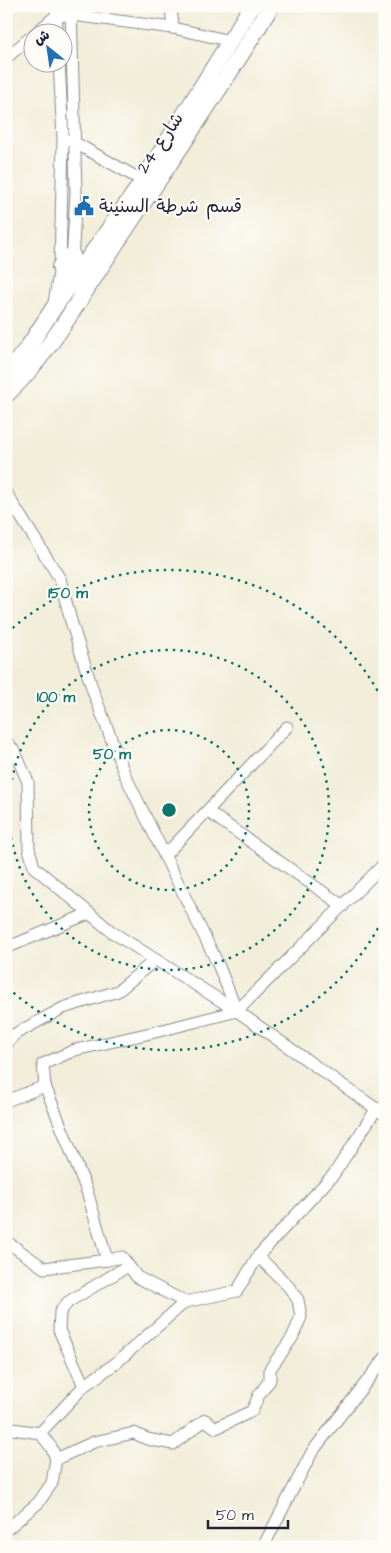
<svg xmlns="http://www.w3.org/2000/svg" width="391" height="1553" viewBox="0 0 391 1553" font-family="'Architects Daughter','Playpen Sans Arabic',sans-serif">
<rect width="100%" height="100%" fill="#fdfcf7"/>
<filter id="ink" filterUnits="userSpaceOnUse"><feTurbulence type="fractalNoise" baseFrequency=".02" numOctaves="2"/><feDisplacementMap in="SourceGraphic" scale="10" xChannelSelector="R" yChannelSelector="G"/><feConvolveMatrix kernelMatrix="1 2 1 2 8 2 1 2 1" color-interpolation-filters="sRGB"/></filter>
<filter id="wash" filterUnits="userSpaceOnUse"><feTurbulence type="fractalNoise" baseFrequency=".0096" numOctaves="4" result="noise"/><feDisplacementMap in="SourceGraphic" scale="20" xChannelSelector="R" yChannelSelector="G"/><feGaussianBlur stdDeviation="1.12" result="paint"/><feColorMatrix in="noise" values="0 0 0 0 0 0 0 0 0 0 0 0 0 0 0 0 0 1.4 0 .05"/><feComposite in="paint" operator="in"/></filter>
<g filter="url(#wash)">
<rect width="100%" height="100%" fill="#f1edd8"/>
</g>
<g filter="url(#ink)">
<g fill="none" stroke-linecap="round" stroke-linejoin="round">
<defs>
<g id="street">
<path d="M56 6 57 32"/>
<path d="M71 6 76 192 72 262"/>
<path d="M171 6 173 28"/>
<path d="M37 32 56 16 72 15 173 28 231 41"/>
<path d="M6 58 32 36"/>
<path d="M70 140 143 181"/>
<path d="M54 303 60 267 63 138 59 62"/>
<path d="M6 493 60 579 71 621 93 691 125 775 217 962 237 1011"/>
<path d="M6 741 15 752 28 782 29 849 34 867 112 932 237 1011 385 1115"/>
<path d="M207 811 287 727"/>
<path d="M164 856 207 811 343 906"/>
<path d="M6 948 90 913"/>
<path d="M6 1045 15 1034 63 1008 118 991 155 960"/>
<path d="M6 1101 45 1086"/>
<path d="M6 1241 44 1268 107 1260 122 1257 137 1277 185 1302 237 1291 258 1256 334 1174 377 1108"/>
<path d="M107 1260 87 1191 45 1086 43 1064 75 1050 155 1032 237 1011 385 863"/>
<path d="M84 1386 116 1363 185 1302"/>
<path d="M6 1428 40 1433"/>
<path d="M56 1459 94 1442 134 1433 147 1439 173 1444 205 1420 216 1428 252 1411 259 1395 270 1380V1369L292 1338 301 1317 298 1300 289 1287 258 1256"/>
<path d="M6 1530 38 1503 52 1483 56 1459 51 1447 40 1433 84 1386 59 1330 60 1312 68 1302 128 1266"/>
<path d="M263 1547 312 1452 385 1358"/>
</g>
<g id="secondary">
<path d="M72 255 74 264 76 267H83"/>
<path d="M60 267 65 280 70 285 79 284"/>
<path d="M6 374 27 349 53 309 143 181 252 6"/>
<path d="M6 395C49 354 76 304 109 254 163 172 220 91 271 6"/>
</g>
</defs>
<use href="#street" stroke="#8a888a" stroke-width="13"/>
<use href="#secondary" stroke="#8a888a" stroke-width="18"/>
<use href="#street" stroke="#fff" stroke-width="11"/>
<use href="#secondary" stroke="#fff" stroke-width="16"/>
</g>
</g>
<g fill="none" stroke="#0f766e" stroke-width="2.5" stroke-dasharray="2.5 5">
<circle cx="169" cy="810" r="80"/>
<circle cx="169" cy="810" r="160"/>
<path d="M385 915A240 240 0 0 1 7 987M7 633A240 240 0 0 1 385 705"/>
</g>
<defs>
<symbol id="civic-bare" viewBox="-9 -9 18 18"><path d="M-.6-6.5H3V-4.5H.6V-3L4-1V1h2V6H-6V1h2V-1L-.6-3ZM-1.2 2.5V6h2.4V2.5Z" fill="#1f6fb2" stroke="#fdfcf7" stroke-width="2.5" paint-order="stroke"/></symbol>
</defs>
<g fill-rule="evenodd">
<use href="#civic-bare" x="70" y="192" width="28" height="28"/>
</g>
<g text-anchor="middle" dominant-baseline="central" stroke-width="4.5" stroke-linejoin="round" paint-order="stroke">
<g font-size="18" fill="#22223b" stroke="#fdfcf7">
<text transform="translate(160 143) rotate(-56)">شارع 24</text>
</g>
<g font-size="18" fill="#22223b" stroke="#fdfcf7" text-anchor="start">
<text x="99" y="206">قسم شرطة السنينة</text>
</g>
</g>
<circle cx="169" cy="810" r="8" fill="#0f766e" stroke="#fdfcf7" stroke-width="2.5"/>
<g font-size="15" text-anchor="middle" font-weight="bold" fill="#0f766e" stroke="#fdfcf7" stroke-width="4.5" stroke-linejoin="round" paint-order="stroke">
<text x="68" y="598">150 m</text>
<text x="56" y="702">100 m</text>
<text x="112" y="759">50 m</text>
</g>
<rect width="391" height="1553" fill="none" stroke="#fdfcf7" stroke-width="25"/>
<g transform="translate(48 48) rotate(330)"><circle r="24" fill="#fdfcf7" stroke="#a5a5ac"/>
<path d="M0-4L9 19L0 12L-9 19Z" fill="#1f6fb2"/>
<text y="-8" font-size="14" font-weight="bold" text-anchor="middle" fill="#22223b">ش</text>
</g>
<path d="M208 1520v8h80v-8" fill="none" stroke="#22223b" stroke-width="2.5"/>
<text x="216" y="1520" font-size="15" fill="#22223b" stroke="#fdfcf7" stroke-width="4" paint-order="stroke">50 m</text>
</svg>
